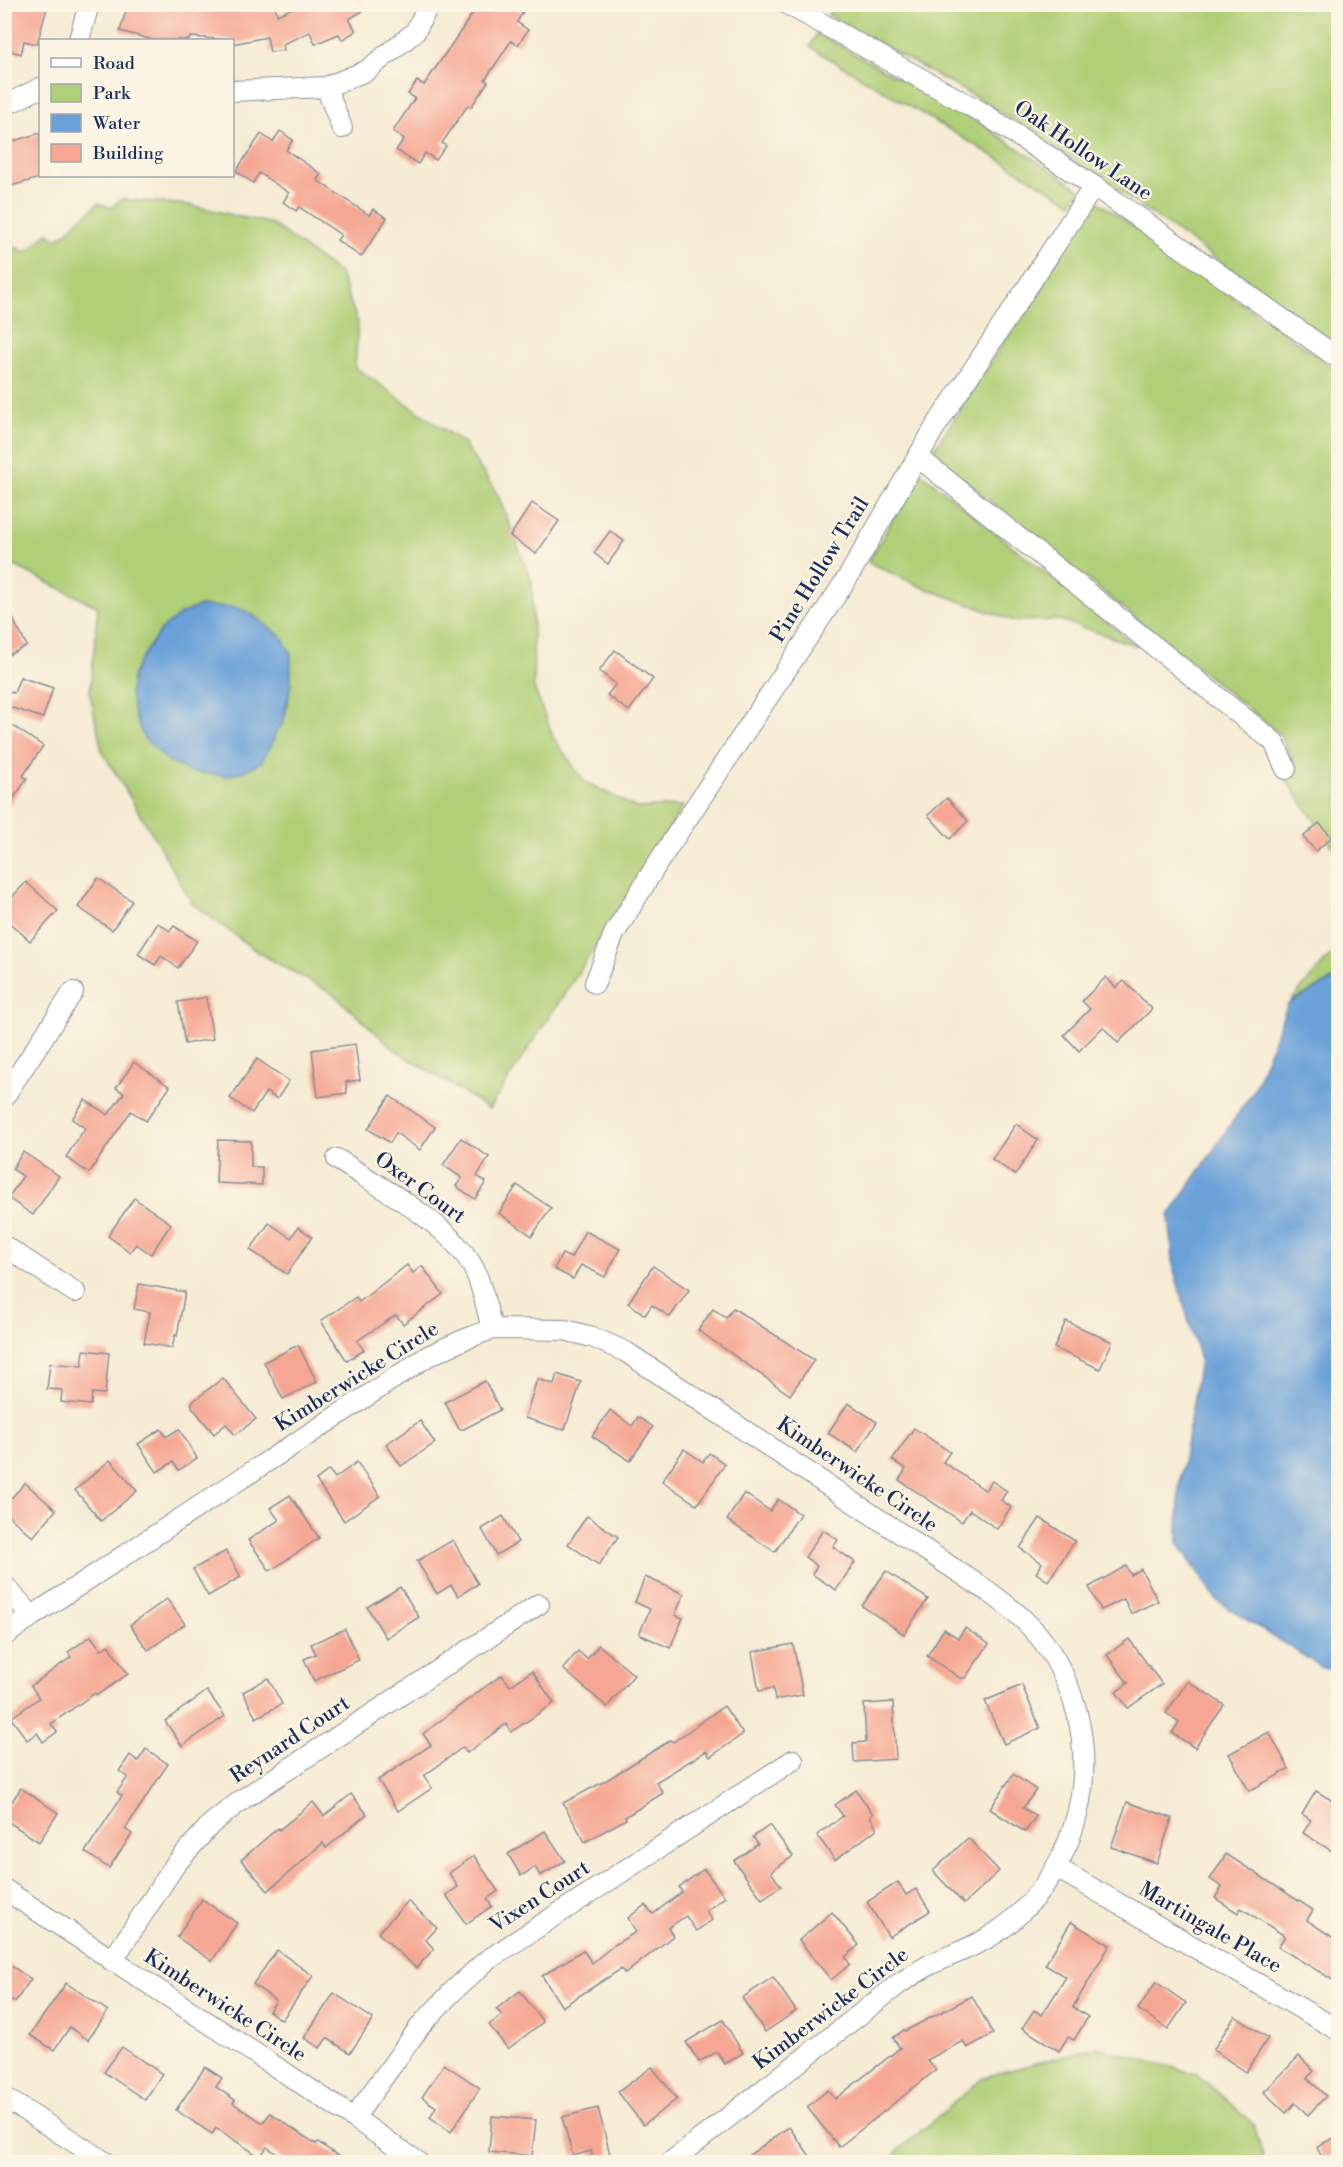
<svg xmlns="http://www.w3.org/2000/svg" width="1343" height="2167" viewBox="0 0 1343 2167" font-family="'Libre Bodoni',serif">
<rect width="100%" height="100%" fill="#fcf5e5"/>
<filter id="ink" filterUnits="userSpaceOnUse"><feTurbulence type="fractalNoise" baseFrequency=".0167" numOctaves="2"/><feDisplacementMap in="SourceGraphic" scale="12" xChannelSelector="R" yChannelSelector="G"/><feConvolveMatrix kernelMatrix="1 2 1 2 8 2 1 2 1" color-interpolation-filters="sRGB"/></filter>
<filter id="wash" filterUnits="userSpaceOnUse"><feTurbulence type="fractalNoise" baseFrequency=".008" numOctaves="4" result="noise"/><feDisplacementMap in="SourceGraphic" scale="24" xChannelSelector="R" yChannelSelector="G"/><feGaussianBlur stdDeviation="1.35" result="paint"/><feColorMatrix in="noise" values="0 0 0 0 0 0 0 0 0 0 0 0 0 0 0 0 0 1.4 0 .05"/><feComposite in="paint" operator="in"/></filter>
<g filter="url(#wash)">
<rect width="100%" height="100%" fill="#f6ebd3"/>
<g fill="#b0cf77" stroke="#667f6a" stroke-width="1.5" fill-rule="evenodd">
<path d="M835 5H1338V345L1108 183 988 104 828 15Z"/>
<path d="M817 33 978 122 1081 190 1072 203 810 47Z"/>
<path d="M122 199 189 205 272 224 340 274 358 323 355 367 463 443 498 495 532 582 534 688 554 739 584 781 636 808 683 806 603 935 489 1109 394 1049 333 994 259 953 192 903 154 837 102 751 90 693 98 607 5 561 4 257 14 246 22 251H28L48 232 56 239C66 234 72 228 79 220 85 214 93 211 98 203L111 208ZM182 613H250L291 653 289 699 283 724 276 731 272 744 132 677 140 660 160 631Z"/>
<path d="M1096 200 1338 371V854L1286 780 1298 773 1280 734 931 454Z"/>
<path d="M920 472 1137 646 1060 620 1014 621 922 587 868 562Z"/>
<path d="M1338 952V977L1290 1002 1329 957Z"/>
<path d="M1096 2047 1197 2074 1254 2125 1265 2162H888L900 2149 984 2077Z"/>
</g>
<g fill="#6aa1d8" stroke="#42689b" stroke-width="1.5">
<path d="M200 606 235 607 250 613 282 637 291 653V684L283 724 276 731 272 744 261 762 246 770 228 776 190 772 168 761 144 738 135 717 130 694 132 677 140 660 160 631 182 613Z"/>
<path d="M1338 977V1671L1323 1668 1217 1601 1178 1543 1179 1488 1200 1360 1174 1270 1169 1216 1254 1090 1288 1004Z"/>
</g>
<g id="blocks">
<g fill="#f5a793">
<path d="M4 4H48L37 44 24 41 21 54 4 49Z"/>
<path d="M128 4H195L237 8 256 4H275L277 15 302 4H375L349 19 356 31 342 40 339 34 315 44 310 32 283 44 284 50 270 52 267 37 232 44V40L190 37 189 40H153L120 31Z"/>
<path d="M479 4H511L523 12 517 22 528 30 518 45 511 41 485 80 488 82 471 107 468 105 442 143 446 146 436 160 425 153 418 164 396 150 404 139 393 131 415 98 408 94 417 81 424 85Z"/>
<path d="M280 131 293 140 286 150 321 174 317 180 369 215 373 209 387 218 361 257 337 240 341 235 299 207 296 211 283 202 289 193 259 173 253 183 236 171 261 134 273 142Z"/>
<path d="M40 133V178L4 188V144Z"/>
<path d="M532 503 559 521 536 554 510 536Z"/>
<path d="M610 531 624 541 608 564 594 553Z"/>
<path d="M4 602 27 646 4 657Z"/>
<path d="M615 650 653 679 629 711 607 695 616 684 599 671Z"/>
<path d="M20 677 53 688 43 718 4 705V690L14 693Z"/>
<path d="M13 726 43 746 23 776 27 779 4 812V738Z"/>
<path d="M947 798 968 821 950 839 928 815Z"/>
<path d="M1319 823 1332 837 1316 851 1303 837Z"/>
<path d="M98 878 132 901 112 930 78 907Z"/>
<path d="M26 882 58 911 30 941 4 918V906Z"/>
<path d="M158 923 170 931 174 926 197 941 178 968 161 956 155 965 138 954Z"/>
<path d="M1106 977 1116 988 1124 981 1152 1009 1118 1043 1103 1027 1079 1051 1064 1035 1090 1009 1082 1001Z"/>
<path d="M206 997 213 1039 185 1044 178 1002Z"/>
<path d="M355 1044 360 1080 346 1082 347 1093 318 1097 312 1050Z"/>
<path d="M257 1059 289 1081 277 1099 266 1092 252 1113 230 1098Z"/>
<path d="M134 1062 170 1087 146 1121 131 1111 89 1173 66 1157 85 1128 72 1119 85 1100 108 1115 124 1093 116 1088Z"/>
<path d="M390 1096 435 1127 420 1150 396 1133 390 1143 368 1129Z"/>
<path d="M1016 1124 1038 1140 1015 1175 992 1159Z"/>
<path d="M461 1138 489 1157 477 1176 486 1182 475 1199 456 1186 462 1178 443 1165Z"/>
<path d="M218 1140 251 1141V1167H262V1185L216 1183Z"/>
<path d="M23 1152 59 1176 33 1215 8 1198 23 1176 12 1169Z"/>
<path d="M517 1185 551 1208 532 1236 499 1213Z"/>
<path d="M134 1198 171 1224 151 1254 136 1244 130 1252 108 1236Z"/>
<path d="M269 1223 291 1238 298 1227 312 1237 287 1274 250 1250Z"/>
<path d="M585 1231 620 1249 605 1277 581 1265 573 1279 554 1269 562 1254 571 1258Z"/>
<path d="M407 1265 413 1273 422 1266 443 1294 403 1324 396 1315 357 1341 364 1350 347 1361 321 1321 356 1297 359 1302Z"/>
<path d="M653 1266 689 1290 670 1317 652 1305 645 1315 628 1303Z"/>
<path d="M139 1284 185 1292 177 1336 175 1335 172 1348 144 1343 150 1312 134 1309Z"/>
<path d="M733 1308 814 1360 790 1395 698 1330 713 1309 726 1318Z"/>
<path d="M1066 1321 1112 1342 1100 1369 1054 1348Z"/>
<path d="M298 1345 317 1382 283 1399 264 1362Z"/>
<path d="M84 1350 109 1353 105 1394 92 1393 91 1405 61 1402 62 1390 47 1389 50 1363 82 1366Z"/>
<path d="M557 1374 581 1382 565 1429H560L525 1418 537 1379 554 1384Z"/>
<path d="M223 1378 256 1419 235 1435 226 1424 214 1434 192 1407V1402Z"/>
<path d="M485 1381 500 1410 464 1429H459L445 1402Z"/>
<path d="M848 1403 877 1422 857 1452 828 1433Z"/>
<path d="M610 1410 632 1426 638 1417 653 1427 630 1461 592 1436Z"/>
<path d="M420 1421 435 1443 401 1466 386 1444Z"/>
<path d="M914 1428 950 1452 943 1462 985 1490 992 1481 1007 1491 1001 1500 1011 1507 997 1529 970 1510 962 1522 899 1480 906 1469 892 1460Z"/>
<path d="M161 1429 166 1437 179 1429 197 1458 179 1470 173 1462 157 1472 138 1444Z"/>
<path d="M684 1449 703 1462 709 1453 725 1464 697 1505 662 1481Z"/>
<path d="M110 1460 137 1491 101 1521 75 1490Z"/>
<path d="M357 1462 380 1496 344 1521 316 1480 329 1470 335 1478Z"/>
<path d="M25 1483 56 1510 33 1537 4 1512V1506Z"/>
<path d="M744 1493 770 1511 778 1499 800 1514 775 1552 727 1520Z"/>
<path d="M290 1495 319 1538 270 1571 248 1540 279 1520 270 1508Z"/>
<path d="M503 1516 518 1542 496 1555 482 1529Z"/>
<path d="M587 1516 618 1537 599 1565 568 1544Z"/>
<path d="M1040 1518 1075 1541 1048 1581 1036 1573 1042 1563 1020 1548Z"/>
<path d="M823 1530 838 1540 833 1547 855 1562 836 1590 812 1574 817 1566 805 1557Z"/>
<path d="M453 1540 478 1584 458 1596 451 1585 437 1594 417 1561Z"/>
<path d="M226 1551 241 1577 208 1596 193 1569Z"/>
<path d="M1126 1566 1131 1575 1141 1569 1158 1601 1131 1614 1124 1599 1101 1610 1089 1587Z"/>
<path d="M886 1571 928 1599 904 1634 862 1606Z"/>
<path d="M645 1577 684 1594 675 1615 683 1618 670 1648 639 1634 650 1609 635 1602Z"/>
<path d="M400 1587 419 1617 386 1638 367 1607Z"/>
<path d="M167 1599 185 1624 148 1650 130 1625Z"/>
<path d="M965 1628 989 1644 965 1678H960L927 1656 944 1629 958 1638Z"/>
<path d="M345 1629 359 1660 314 1681 304 1659 316 1654 311 1644Z"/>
<path d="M91 1636 101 1650 108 1645 128 1674 97 1695 95 1693 51 1724 57 1732 43 1742 37 1733 27 1740 11 1718 39 1698 31 1686 71 1657 68 1652Z"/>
<path d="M1129 1639 1162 1684 1128 1708 1116 1692 1128 1683 1107 1655Z"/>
<path d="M793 1644 803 1695 775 1700 773 1688 759 1691 752 1652Z"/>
<path d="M599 1645 634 1675 607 1707 563 1669 578 1651 587 1659Z"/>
<path d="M532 1671 554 1703 511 1732 506 1724 467 1753 463 1747 424 1776 432 1788 398 1811 378 1780 431 1745 423 1734 482 1689 502 1675 510 1686Z"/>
<path d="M268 1678 282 1704 256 1718 243 1692Z"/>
<path d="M1188 1681 1224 1705 1195 1748 1172 1733 1179 1722 1166 1713Z"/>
<path d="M1022 1685 1040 1728 1004 1744 985 1701Z"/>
<path d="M207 1691 225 1716 182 1746 165 1721Z"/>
<path d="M893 1702 896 1759 854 1762 853 1743 866 1742 864 1704Z"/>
<path d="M724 1706 743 1734 710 1757 706 1751 656 1782 663 1793 625 1817 626 1819 585 1842 563 1803 605 1781 671 1740 673 1742Z"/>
<path d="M1269 1732 1289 1769 1249 1791 1229 1754Z"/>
<path d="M146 1749 168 1764 125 1829 132 1834 109 1868 85 1852 122 1796 117 1792 128 1777 119 1771 130 1755 138 1761Z"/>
<path d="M1013 1774 1036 1790 1023 1808 1036 1816 1025 1832 990 1809Z"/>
<path d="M21 1788 58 1813 39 1842 4 1819V1813Z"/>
<path d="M856 1790 873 1814 870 1816 877 1829 835 1860 817 1835 843 1816 835 1805Z"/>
<path d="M1316 1791 1338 1804V1855L1303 1833 1311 1820 1302 1814Z"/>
<path d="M351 1794 367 1814 326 1848 323 1843 268 1891 241 1860 278 1828 279 1830 313 1802 324 1816Z"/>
<path d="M1127 1802 1172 1818 1157 1863 1111 1847Z"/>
<path d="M770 1825 793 1856 771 1872 781 1886 762 1899 734 1861 758 1844 753 1837Z"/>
<path d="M545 1831 565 1861 540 1876 535 1867 521 1876 508 1854Z"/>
<path d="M968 1838 999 1871 964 1904 933 1871Z"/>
<path d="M1226 1854 1313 1910 1307 1920 1338 1941V1983L1278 1947 1285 1936 1241 1908 1238 1913 1215 1898 1222 1887 1210 1879Z"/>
<path d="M474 1856 498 1891 487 1899 492 1906 466 1924 446 1895 458 1887 449 1873Z"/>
<path d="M704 1869 725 1897 706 1911 712 1920 696 1931 686 1916 668 1928 673 1936 625 1974 621 1969 562 2007 542 1976 583 1950 592 1963 614 1945 636 1932 628 1918 645 1905 653 1914 682 1892 679 1887Z"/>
<path d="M898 1882 906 1895 916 1889 930 1911 889 1937 867 1902Z"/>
<path d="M202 1899 237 1923 212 1961 177 1937Z"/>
<path d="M408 1901 437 1928 426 1940 434 1949 416 1968 378 1933Z"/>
<path d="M832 1912 859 1945 845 1957 850 1964 831 1980 799 1940Z"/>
<path d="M1071 1922 1110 1945 1073 2007 1088 2017 1074 2040 1068 2037 1059 2051 1022 2028 1034 2010 1042 2015 1066 1977 1045 1965Z"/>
<path d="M277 1950 313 1976 282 2020 269 2011 276 2001 253 1984Z"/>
<path d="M4 1961 31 1979 15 2002 4 1995Z"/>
<path d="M773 1977 796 2011 765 2032 742 1998Z"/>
<path d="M1156 1982 1186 2003 1168 2029 1138 2009Z"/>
<path d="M66 1983 108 2011 88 2040 70 2027 54 2050 30 2035Z"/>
<path d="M520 1991 543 2022 508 2049 489 2025 502 2015 496 2009Z"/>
<path d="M334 1993 373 2019 350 2053 327 2038 320 2048 304 2038Z"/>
<path d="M972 1996 993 2034 967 2048 963 2041 927 2060 936 2070 839 2147 807 2107 828 2090 835 2099 900 2048 893 2038 904 2030 905 2031Z"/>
<path d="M1235 2016 1268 2038 1246 2072 1213 2050Z"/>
<path d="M723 2020 743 2053 725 2064 717 2052 699 2062 686 2042Z"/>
<path d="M122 2047 162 2074 145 2100 104 2072Z"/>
<path d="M1299 2056 1314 2071 1307 2078 1326 2096 1308 2115 1295 2103 1286 2113 1264 2092Z"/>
<path d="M444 2064 480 2088 451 2132 430 2117 436 2107 422 2097Z"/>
<path d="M205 2067 222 2078 216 2087 235 2100 233 2103 263 2123 270 2113 316 2144 318 2142 348 2163H290L267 2147 260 2157 216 2128 212 2134 176 2110Z"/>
<path d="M652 2067 677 2099 643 2125 618 2092Z"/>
<path d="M598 2108 611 2158 594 2162 591 2151 573 2156 562 2117Z"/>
<path d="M492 2116 536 2120 532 2156 489 2152Z"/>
<path d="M789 2127 815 2163H738Z"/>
<path d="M1338 2136V2163H1324L1317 2146Z"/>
</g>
</g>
</g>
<g filter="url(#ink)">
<use href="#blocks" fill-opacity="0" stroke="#888d98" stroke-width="1.5"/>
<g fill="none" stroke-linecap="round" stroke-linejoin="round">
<defs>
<g id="minor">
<path d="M787 4 983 113 1094 186 1338 358"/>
<path d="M79 40 89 4"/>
<path d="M326 87 342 128"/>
<path d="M232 91 326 87 366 71 415 32 429 4"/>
<path d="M4 106 40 88"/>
<path d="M918 457 1274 742 1286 769"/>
<path d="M595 983 614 934 657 864 848 577 934 429 1094 186"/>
<path d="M4 1097 73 992"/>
<path d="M337 1159C379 1187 449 1223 473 1267 482 1284 487 1310 492 1329"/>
<path d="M4 1246 75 1292"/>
<path d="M4 1585 32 1616"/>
<path d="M4 1636 32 1616 428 1356 463 1340 492 1329 565 1330 592 1337 626 1352 992 1594C1011 1608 1031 1624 1045 1644 1106 1730 1093 1847 1015 1918 990 1941 961 1951 931 1964 920 1970 910 1977 900 1983L671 2162"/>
<path d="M1057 1868 1338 2030"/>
<path d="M4 1889 354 2118 418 2162"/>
<path d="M112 1961 175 1865 211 1824 243 1799 539 1604"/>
<path d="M4 2097 105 2162"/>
<path d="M354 2118 421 2025 453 1991 486 1961 793 1760"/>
</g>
</defs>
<use href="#minor" stroke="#888d98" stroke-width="22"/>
<use href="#minor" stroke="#fff" stroke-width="20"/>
</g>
</g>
<g text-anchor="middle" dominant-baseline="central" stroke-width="4.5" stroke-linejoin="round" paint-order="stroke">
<g font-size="21" fill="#1b2f5e" stroke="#fcf5e5">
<text transform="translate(1083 151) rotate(34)">Oak Hollow Lane</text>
<text transform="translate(820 570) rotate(-58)">Pine Hollow Trail</text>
<text transform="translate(420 1188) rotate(36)">Oxer Court</text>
<text transform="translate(357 1377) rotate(-32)">Kimberwicke Circle</text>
<text transform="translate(857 1475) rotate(34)">Kimberwicke Circle</text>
<text transform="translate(290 1740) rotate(-34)">Reynard Court</text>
<text transform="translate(540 1897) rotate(-33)">Vixen Court</text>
<text transform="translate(1210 1928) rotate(30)">Martingale Place</text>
<text transform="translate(225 2006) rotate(33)">Kimberwicke Circle</text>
<text transform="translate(831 2009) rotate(-37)">Kimberwicke Circle</text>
</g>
</g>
<rect width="1343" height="2167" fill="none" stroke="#fcf5e5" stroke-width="24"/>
<rect x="39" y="39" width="195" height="138" fill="#fcf5e5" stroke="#a2a6af" stroke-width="1.5"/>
<rect x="51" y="58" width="30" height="9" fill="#ffffff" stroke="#a2a6af" stroke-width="1.5"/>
<text x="93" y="69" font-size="18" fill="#1b2f5e">Road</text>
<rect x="51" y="84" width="30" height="18" fill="#b0cf77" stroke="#a2a6af" stroke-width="1.5"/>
<text x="93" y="99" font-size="18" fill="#1b2f5e">Park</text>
<rect x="51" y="114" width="30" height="18" fill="#6aa1d8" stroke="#a2a6af" stroke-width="1.5"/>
<text x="93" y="129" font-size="18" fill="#1b2f5e">Water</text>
<rect x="51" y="144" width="30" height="18" fill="#f5a793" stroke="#a2a6af" stroke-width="1.5"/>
<text x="93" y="159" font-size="18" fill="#1b2f5e">Building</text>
</svg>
